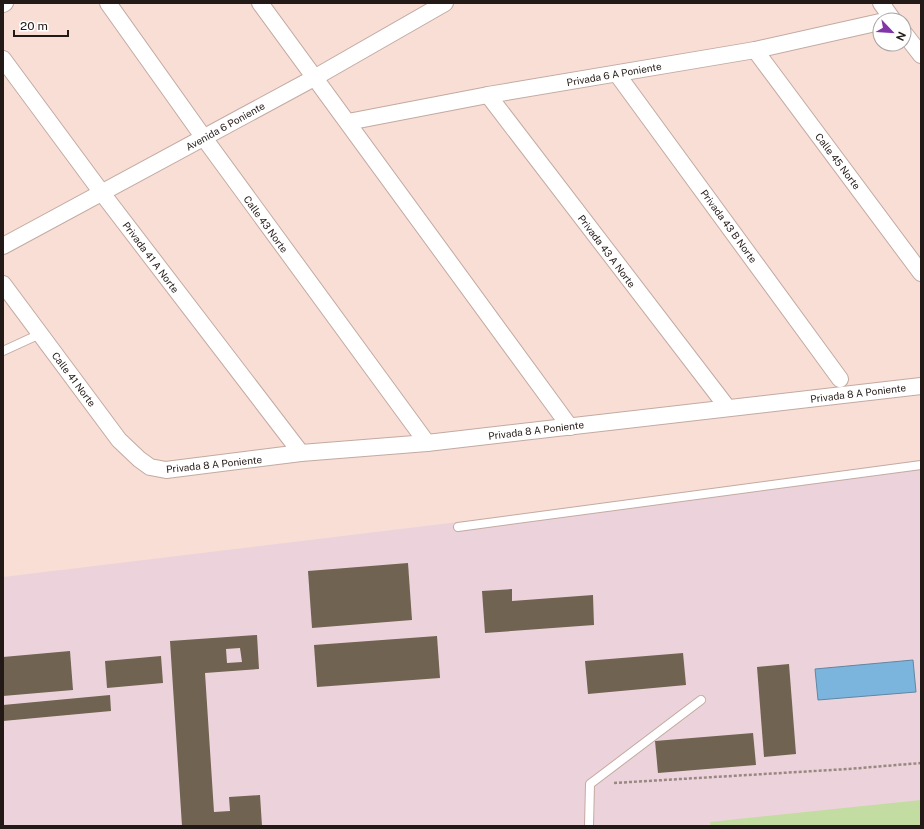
<svg xmlns="http://www.w3.org/2000/svg" width="924" height="829" viewBox="0 0 924 829" font-family="'Public Sans',sans-serif">
<rect width="100%" height="100%" fill="#f8ded5"/>
<path fill="#ecd3db" d="M921 466V826H3V577Z"/>
<path fill="#c3dca1" d="M921 800V826H711L710 822Z"/>
<path fill="#7bb5de" stroke="#6186a2" d="M913 660 916 692 818 700 815 669Z"/>
<g fill="#706351" fill-rule="evenodd">
<path d="M408 563 412 620 312 628 308 571Z"/>
<path d="M512 589V601L593 595 594 625 485 633 482 591Z"/>
<path d="M257 635 259 669 205 673 214 812 230 811 229 797 260 795 262 826H182L170 641ZM240 648 242 662 227 663 226 649Z"/>
<path d="M437 636 440 678 317 687 314 645Z"/>
<path d="M70 651 73 690 3 696V657Z"/>
<path d="M683 653 686 685 588 694 585 661Z"/>
<path d="M161 656 163 683 107 688 105 661Z"/>
<path d="M789 664 796 754 764 757 757 667Z"/>
<path d="M110 695 111 711 3 721V705Z"/>
<path d="M753 733 756 765 658 773 655 741Z"/>
</g>
<g fill="none" stroke-linecap="round" stroke-linejoin="round">
<defs>
<g id="service">
<path d="M3 351 40 334"/>
<path d="M458 527 921 465"/>
<path d="M589 826 590 784 701 700"/>
</g>
<g id="minor">
<path d="M108 3 204 138 427 443"/>
<path d="M260 3 570 427"/>
<path d="M881 3 893 20"/>
<path d="M3 4 5 3"/>
<path d="M904 33 921 55"/>
<path d="M755 50 921 273"/>
<path d="M3 59 102 193 301 453"/>
<path d="M617 74 840 379"/>
<path d="M488 95 727 407"/>
<path d="M348 122 488 95 755 50 880 22"/>
<path d="M3 246 314 78 445 3"/>
<path d="M3 284 119 440 139 459 150 467 166 470 301 453 427 443 921 386"/>
</g>
</defs>
<use href="#service" stroke="#c3aaa1" stroke-width="10"/>
<use href="#minor" stroke="#c3aaa1" stroke-width="18"/>
<path stroke="#9a8781" stroke-width="2.5" stroke-dasharray="3 2" stroke-linecap="butt" d="M614 783 848 769 921 763"/>
<use href="#service" stroke="#fff" stroke-width="8"/>
<use href="#minor" stroke="#fff" stroke-width="16"/>
</g>
<g text-anchor="middle" dominant-baseline="central" stroke-width="4" stroke-linejoin="round" paint-order="stroke">
<g font-size="10" fill="#231a17" stroke="#fff">
<text transform="translate(614 74) rotate(-10)">Privada 6 A Poniente</text>
<text transform="translate(225 126) rotate(-29)">Avenida 6 Poniente</text>
<text transform="translate(838 161) rotate(53)">Calle 45 Norte</text>
<text transform="translate(266 224) rotate(54)">Calle 43 Norte</text>
<text transform="translate(729 226) rotate(54)">Privada 43 B Norte</text>
<text transform="translate(607 251) rotate(53)">Privada 43 A Norte</text>
<text transform="translate(151 257) rotate(53)">Privada 41 A Norte</text>
<text transform="translate(74 379) rotate(53)">Calle 41 Norte</text>
<text transform="translate(858 393) rotate(-7)">Privada 8 A Poniente</text>
<text transform="translate(536 430) rotate(-7)">Privada 8 A Poniente</text>
<text transform="translate(214 464) rotate(-6)">Privada 8 A Poniente</text>
</g>
</g>
<rect width="924" height="829" fill="none" stroke="#231a17" stroke-width="8"/>
<g transform="translate(892 32) rotate(115)"><circle r="19" fill="#ffffff" stroke="#a7a3a2"/>
<path d="M0-3L7 15L0 10L-7 15Z" fill="#8235a6"/>
<text y="-6" font-size="11" font-weight="bold" text-anchor="middle" fill="#231a17">N</text>
</g>
<path d="M14 30v6h54v-6" fill="none" stroke="#231a17" stroke-width="2"/>
<text x="20" y="30" font-size="12" fill="#231a17" stroke="#ffffff" stroke-width="3" paint-order="stroke">20 m</text>
</svg>
